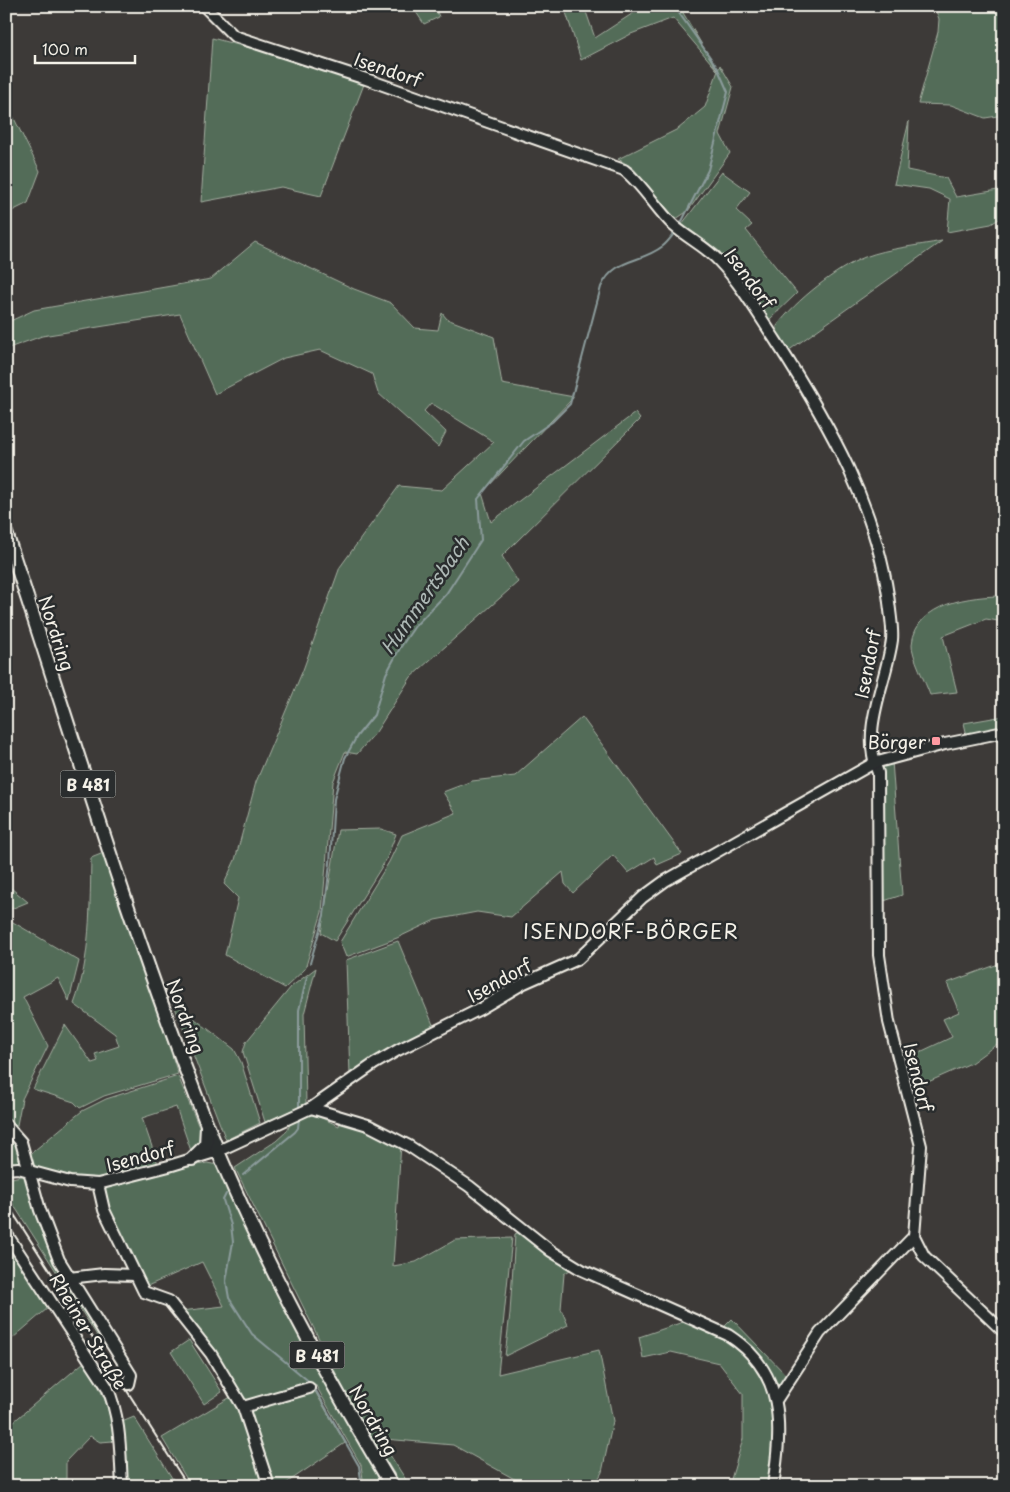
<svg xmlns="http://www.w3.org/2000/svg" width="1010" height="1492" viewBox="0 0 1010 1492" font-family="'Playpen Sans',sans-serif">
<rect width="100%" height="100%" fill="#3d3a38"/>
<filter id="ink" filterUnits="userSpaceOnUse"><feTurbulence type="fractalNoise" baseFrequency=".02" numOctaves="2"/><feDisplacementMap in="SourceGraphic" scale="10" xChannelSelector="R" yChannelSelector="G"/><feConvolveMatrix kernelMatrix="1 2 1 2 8 2 1 2 1" color-interpolation-filters="sRGB"/></filter>
<g filter="url(#ink)">
<g fill="#536c59" stroke="#a4aea0">
<path d="M412 6H435L439 17 424 24Z"/>
<path d="M564 6H584L595 38 644 6H679L717 70 673 18 631 34 581 60Z"/>
<path d="M934 6H1004V70L1001 72 1004 79V115L985 118 951 105 918 104 938 32 939 19Z"/>
<path d="M212 38 366 79 321 196 281 187 201 202Z"/>
<path d="M720 65 733 87 720 134 730 153 688 211 676 219 633 168 618 159 678 129 705 107Z"/>
<path d="M6 102 40 171 28 203 6 214Z"/>
<path d="M909 121 907 170 946 178 956 197 1004 189V216L991 224 947 232 950 199 929 189 894 184Z"/>
<path d="M722 172 750 192 736 210 752 225 746 230 797 293 769 320 719 251 682 224Z"/>
<path d="M942 241 788 351 777 334V326C795 301 837 268 865 257 889 248 917 246 942 241Z"/>
<path d="M255 242 354 289 391 303 415 328 438 330 442 313 447 319 494 337 502 384 574 397 482 493 491 522 635 413 640 419 502 556 518 582 411 677 376 732 357 754 345 752 333 782 322 912 305 969 285 988 225 955 238 898 224 884 235 860 256 782 303 670 340 567 399 486 442 490 494 442 431 403 424 411 446 432 438 447 378 393 372 374 320 350 284 358 215 394 180 314 42 336 6 349V323L34 310 211 279Z"/>
<path d="M1004 596V622L986 619 943 636 957 692 930 695C926 683 911 655 912 644 916 602 972 596 1004 596Z"/>
<path d="M1004 716V729L967 736 964 723Z"/>
<path d="M582 717 682 854 657 865 654 857 628 873 613 855 573 893 565 884 563 872 511 917 477 912 435 920 397 938 346 957 340 942 389 862 402 835 456 813 443 792 472 781 515 776Z"/>
<path d="M892 761 902 895 881 902V764Z"/>
<path d="M381 829 396 834 386 860 335 941 321 933 338 830Z"/>
<path d="M106 852 178 1074 104 1096 80 1108 74 1102 33 1089 65 1025 92 1063 98 1061 95 1054 119 1046 115 1034 74 1004C91 959 90 905 91 858Z"/>
<path d="M6 884 28 902 6 911Z"/>
<path d="M6 918 79 961 69 1001 58 978 23 997 48 1046 22 1099 16 1130 6 1121Z"/>
<path d="M398 941 434 1027 392 1047 350 1075 346 960Z"/>
<path d="M1004 962V1039L971 1063 910 1090 903 1060 952 1037 943 1019 959 1012 947 983Z"/>
<path d="M316 968 304 1014 306 1104 265 1122 243 1052 246 1042 291 987Z"/>
<path d="M173 1002 234 1049 241 1062 260 1123 226 1140Z"/>
<path d="M178 1076 201 1132 199 1146 191 1151 176 1107 142 1118 158 1164C103 1179 87 1185 31 1166L29 1155 82 1111 106 1099Z"/>
<path d="M311 1113 339 1126 340 1121 366 1127 401 1143 393 1266 416 1262 455 1240 512 1238 498 1374 599 1350 613 1421 602 1472 595 1486H527L453 1445 385 1439 390 1455 410 1486H402L354 1410 235 1168 276 1141 287 1131 291 1122Z"/>
<path d="M6 1129 16 1138 22 1159 16 1163 6 1164Z"/>
<path d="M207 1163 218 1165 387 1486H364L361 1465 315 1384 245 1404 181 1311 224 1306 202 1262 145 1287 107 1209 101 1186Z"/>
<path d="M27 1175 39 1213 103 1334 98 1337 6 1193V1179Z"/>
<path d="M519 1232 573 1268 564 1274 561 1309 568 1325 505 1356 510 1313 515 1234Z"/>
<path d="M6 1240 18 1262 48 1308 6 1344Z"/>
<path d="M732 1319 788 1377 774 1413 768 1486H729L743 1439V1394L719 1363 671 1352 643 1358 639 1337 686 1321 716 1335Z"/>
<path d="M189 1340 222 1392 204 1404 171 1352Z"/>
<path d="M84 1362C101 1388 112 1409 113 1441L100 1442 90 1436 66 1461V1486H6V1428Z"/>
<path d="M313 1388 345 1443 282 1486H271L245 1408Z"/>
<path d="M234 1395 267 1486H191L162 1438Z"/>
<path d="M134 1417 177 1486H126L122 1422Z"/>
</g>
<g fill="none" stroke-linecap="round" stroke-linejoin="round">
<g stroke="#8c9c9c" stroke-width="2">
<path d="M674 6 717 67 728 92 708 170 680 225"/>
<path d="M310 963 324 915 330 863 334 799 345 758 357 736 374 715 386 674 400 648 415 626 446 594 481 540 478 499 524 441 552 422 570 404 601 287C615 257 640 264 663 246 668 242 672 236 676 231"/>
<path d="M299 1108V1010L307 977"/>
<path d="M243 1175 295 1132 298 1128 299 1118"/>
<path d="M226 1194 223 1200 231 1225 233 1242 226 1281 229 1298 252 1334 312 1384 359 1466 362 1486"/>
</g>
<defs>
<g id="minor">
<path d="M204 6 234 36 366 79 624 170C644 186 656 209 674 226 689 239 706 247 719 261 741 284 758 314 776 341 829 424 879 510 890 610 891 619 893 631 892 640 886 684 860 729 878 773L879 955 889 1022 921 1146 914 1236 924 1256 1004 1332"/>
<path d="M311 1108 368 1125 409 1146 469 1186 551 1251 582 1270 728 1335C786 1372 782 1426 773 1486"/>
<path d="M6 1125 21 1142 40 1210 59 1260 131 1375 129 1384"/>
<path d="M6 1169 18 1168 70 1182 98 1184 169 1166 218 1151 311 1108 374 1064 398 1050 480 1009 524 983 578 959 643 897 665 881 874 763 945 744 1004 732"/>
<path d="M98 1184 104 1210 144 1292 169 1301 211 1354 243 1407 269 1486"/>
<path d="M6 1233 107 1387C121 1419 120 1451 122 1486"/>
<path d="M69 1278 104 1274 135 1275"/>
<path d="M777 1399 820 1333 914 1236"/>
<path d="M243 1407 309 1388"/>
</g>
<g id="major">
<path d="M6 533C71 730 130 929 206 1122 256 1248 322 1370 392 1486"/>
<path d="M192 1159 206 1145 207 1127"/>
</g>
</defs>
<use href="#minor" stroke="#f4f1e8" stroke-width="14"/>
<use href="#major" stroke="#f4f1e8" stroke-width="16"/>
<use href="#minor" stroke="#2a2d2e" stroke-width="10"/>
<use href="#major" stroke="#2a2d2e" stroke-width="12"/>
<path stroke="#f4f1e8" stroke-width="2" d="M6 1202 188 1486"/>
</g>
</g>
<rect fill="#ff9aa2" stroke="#2a2d2e" stroke-width="2" x="931" y="736" width="10" height="10" rx="2.5"/>
<g text-anchor="middle" dominant-baseline="central" stroke-width="5" stroke-linejoin="round" paint-order="stroke">
<g fill="#2a2d2e" stroke="#b7b6b0" stroke-width="1">
<rect x="60.5" y="770.5" width="55" height="27" rx="4"/>
<rect x="289.5" y="1341.5" width="55" height="27" rx="4"/>
</g>
<g font-size="16" font-weight="bold" fill="#f4f1e8">
<text x="88" y="784">B 481</text>
<text x="317" y="1355">B 481</text>
</g>
<g font-size="18" fill="#f4f1e8" stroke="#2a2d2e">
<text transform="translate(388 69) rotate(19)">Isendorf</text>
<text transform="translate(750 278) rotate(53)">Isendorf</text>
<text transform="translate(57 633) rotate(72)">Nordring</text>
<text transform="translate(867 664) rotate(-79)">Isendorf</text>
<text transform="translate(499 980) rotate(-29)">Isendorf</text>
<text transform="translate(186 1016) rotate(70)">Nordring</text>
<text transform="translate(919 1077) rotate(76)">Isendorf</text>
<text transform="translate(140 1156) rotate(-15)">Isendorf</text>
<text transform="translate(89 1331) rotate(59)">Rheiner Straße</text>
<text transform="translate(374 1420) rotate(60)">Nordring</text>
</g>
<g font-size="18" fill="#f4f1e8" stroke="#2a2d2e" text-anchor="end">
<text x="926" y="741">Börger</text>
</g>
<g font-size="19" font-style="italic" fill="#aeb9b6" stroke="#2a2d2e">
<text transform="translate(424 595) rotate(-55)">Hummertsbach</text>
</g>
<g font-size="20" letter-spacing="1" fill="#f4f1e8" stroke="#2a2d2e">
<text x="631" y="931">ISENDORF-BÖRGER</text>
</g>
</g>
<rect width="1010" height="1492" fill="none" stroke="#2a2d2e" stroke-width="25"/>
<rect x="12" y="12" width="985" height="1467" fill="none" stroke="#f4f1e8" stroke-width="2" filter="url(#ink)"/>
<path d="M35 55v8h100v-8" fill="none" stroke="#f4f1e8" stroke-width="2.5"/>
<text x="42" y="55" font-size="15" fill="#f4f1e8" stroke="#2a2d2e" stroke-width="4" paint-order="stroke">100 m</text>
</svg>
